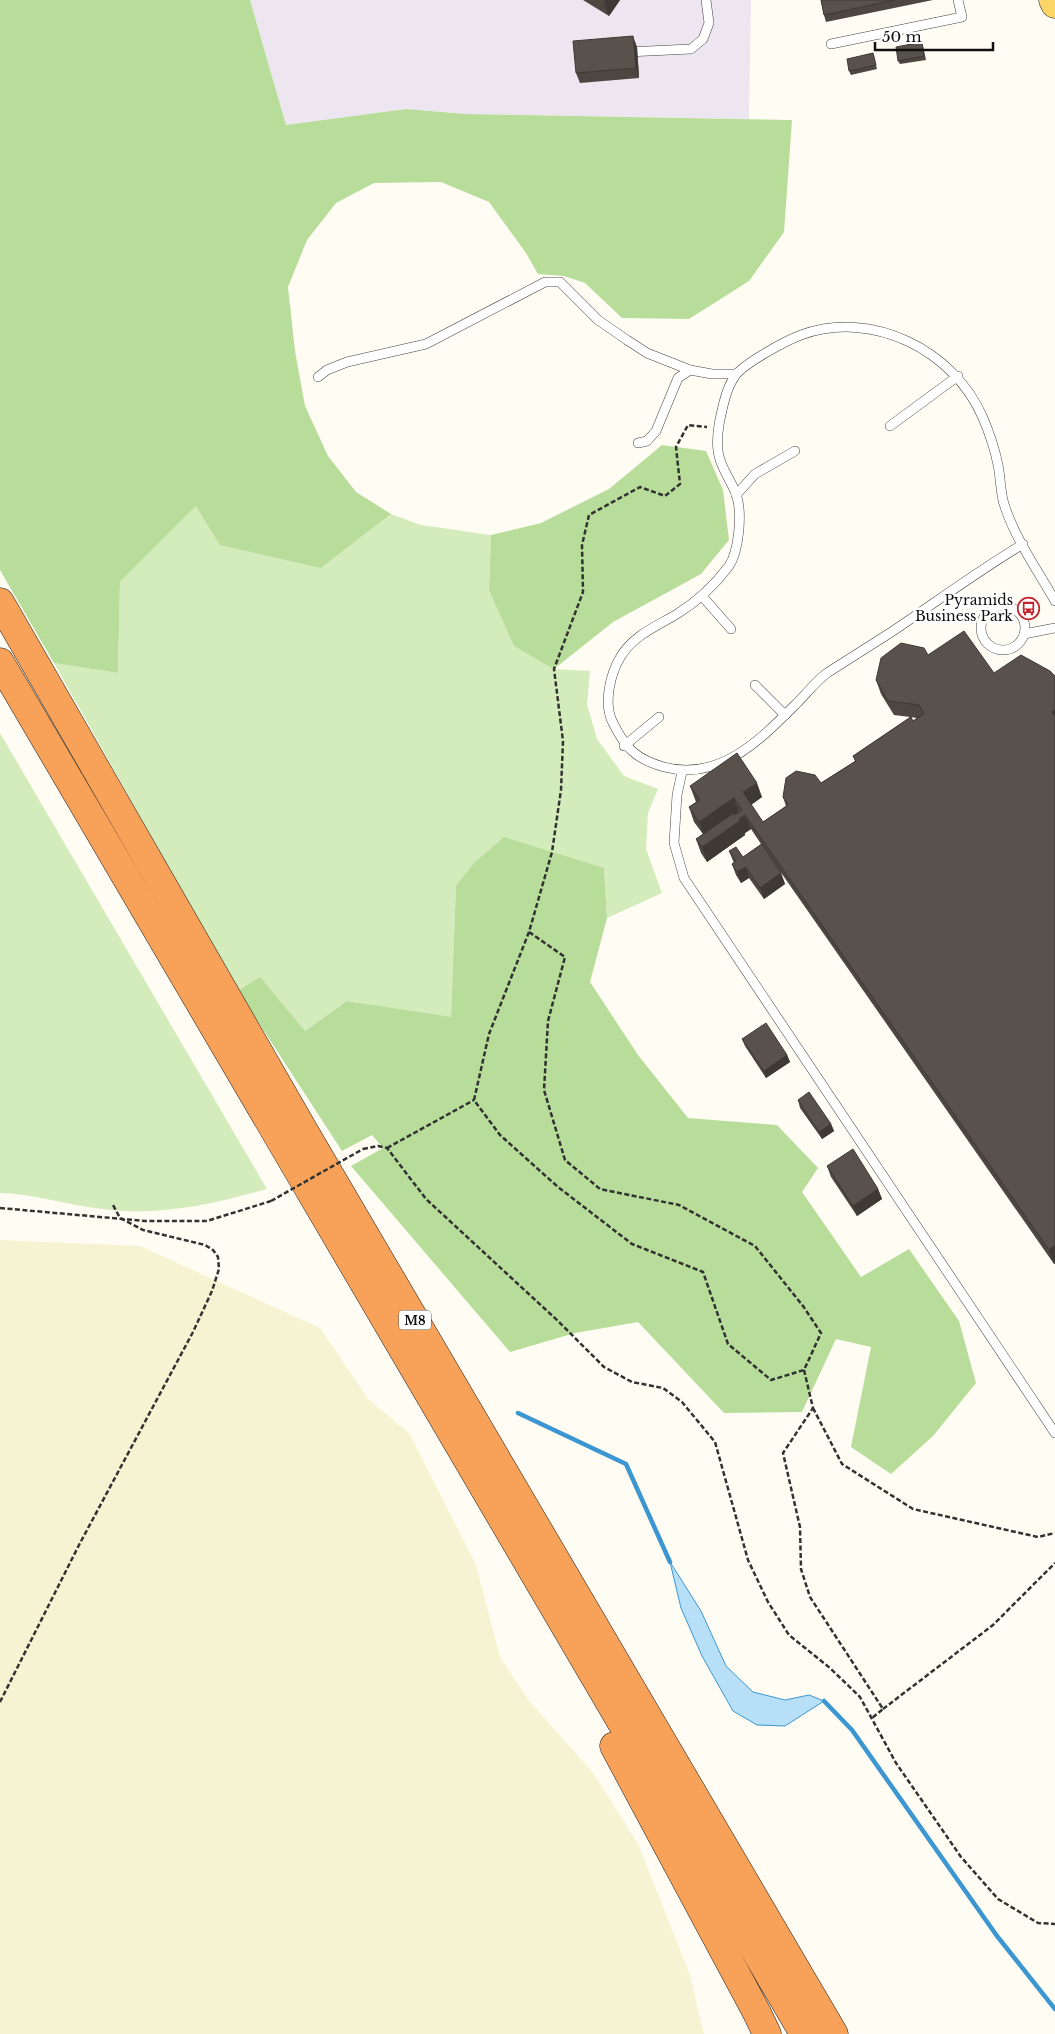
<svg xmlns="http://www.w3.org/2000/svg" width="1055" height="2034" viewBox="0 0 1055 2034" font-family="'Libre Baskerville',serif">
<rect width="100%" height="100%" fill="#fffdf3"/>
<path fill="#ede5ef" d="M250 0H751L749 119 465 114 406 109 286 125Z"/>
<path fill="#f6f3d2" d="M0 1240 140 1246 320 1328 369 1400 409 1433 476 1565 500 1657 527 1698 593 1773 638 1844 690 1975 704 2034H0Z"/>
<g fill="#d4ebbb">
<path d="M196 506 321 568 391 514 421 525 491 535 489 590 554 669 590 671 587 704 597 739 624 776 658 789 648 813 646 849 662 893 607 918 604 868 456 886 451 1018 347 1001 305 1031 260 978 238 991 54 663 118 673 120 582Z"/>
<path d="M0 733 267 1189C214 1204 158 1217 102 1209 68 1205 34 1194 0 1193Z"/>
</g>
<g fill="#b8dd9a">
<path d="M0 0H250L286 125 406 109 465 114 792 120 784 232 749 281 689 319 622 318 585 283 564 276 538 274 526 253 489 202 441 182 374 183 336 203 307 240 288 287 295 351 305 406 328 456 356 492 391 514 321 568 220 545 196 506 120 582 118 673 54 663 0 570Z"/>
<path d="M662 445 706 451 723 490 729 540 701 574 613 622 554 669 514 646 489 590 491 535 541 523 609 489Z"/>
<path d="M504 837 604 868 607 918 590 982 638 1055 688 1118 777 1125 818 1168 802 1192 861 1277 909 1249 959 1321 976 1383 933 1436 891 1474 851 1447 871 1347 836 1339 802 1412 724 1413 638 1322 575 1333 510 1352 351 1166 383 1148 372 1135 342 1151 238 991 260 977 305 1031 347 1001 451 1017 456 886 474 863Z"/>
</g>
<path fill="#b7e0f8" stroke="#3b96d1" d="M670 1562 701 1611 726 1666 753 1692 785 1700 809 1695 824 1701 785 1726 757 1725 733 1711 702 1656 681 1608Z"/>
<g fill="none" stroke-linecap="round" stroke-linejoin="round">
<g stroke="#3b96d1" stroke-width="4.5">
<path d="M518 1413 626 1464 670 1562"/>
<path d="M824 1701 852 1730 997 1936 1055 2009"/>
</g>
<defs>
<g id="service">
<path d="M831 44 962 17 958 0"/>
<path d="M627 52 691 49 703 39 709 23 706 0"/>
<path d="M318 377 327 370 347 362 426 344 545 282H560L598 320 627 340 647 353 690 370"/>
<path d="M890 426 958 376"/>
<path d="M638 443 647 441 656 431 678 378 690 370 712 374H736"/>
<path d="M736 495 755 474 795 451"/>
<path d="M1023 544C978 571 936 602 893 631 871 645 849 659 827 673 816 681 807 693 797 703 761 739 720 782 664 767 636 759 626 749 613 723 603 704 610 674 621 656 634 635 657 626 677 614 698 601 714 586 729 566 739 551 742 514 737 497 733 482 720 469 718 451 716 435 720 418 724 402 726 394 730 383 735 376 743 364 785 341 801 335 872 309 954 350 983 418 989 432 995 450 998 465 1001 479 1000 494 1005 507 1016 540 1038 571 1055 601"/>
<path d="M702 596 731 629"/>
<circle cx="1003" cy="628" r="22"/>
<path d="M1024 634 1055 628"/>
<path d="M755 685 785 715"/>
<path d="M624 746 659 717"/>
<path d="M682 772 677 795 674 843 684 878 1055 1433"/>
</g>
<path id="primary" d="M1053 0 1055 4"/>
<g id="motorway">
<path d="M0 602 304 1131 834 2034"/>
<path d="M0 662 804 2034"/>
<path d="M614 1746 757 2013 767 2034"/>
</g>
</defs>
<use href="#service" stroke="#434343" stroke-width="10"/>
<use href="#primary" stroke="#212121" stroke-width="29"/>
<use href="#motorway" stroke="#212121" stroke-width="29"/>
<g stroke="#323232" stroke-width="2.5" stroke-dasharray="5 2.5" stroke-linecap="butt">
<path d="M529 932 565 957 548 1021 544 1090 565 1160 600 1189 679 1205 755 1246 803 1306 821 1333 804 1370 771 1380 728 1344 703 1272 632 1244 558 1187 500 1135 474 1100 489 1034 529 932 552 852 561 790 563 741 554 669 583 592 582 545 589 515 640 487 665 496 680 484 676 447 688 425 707 427"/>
<path d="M387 1148 474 1100"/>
<path d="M363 1149 378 1146 387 1148 426 1199 558 1321 604 1367 632 1382 663 1388 682 1402 715 1442 748 1560 768 1602 789 1635 830 1668 860 1697 896 1763 961 1857 998 1899 1038 1923 1055 1924"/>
<path d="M0 1208 145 1221H207L271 1201"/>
<path d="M804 1370 813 1408 783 1453 800 1527 801 1569 810 1597 883 1709 872 1718"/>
<path d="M813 1408 842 1464 913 1509 1038 1537 1055 1533"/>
<path d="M0 1702 79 1545 193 1332 212 1291 219 1269 218 1257 213 1250 205 1245 143 1230 120 1218 113 1205"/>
<path d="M883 1709 993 1625 1055 1563"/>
</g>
<use href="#service" stroke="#fff" stroke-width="9"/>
<use href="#primary" stroke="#fbd667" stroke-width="28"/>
<use href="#motorway" stroke="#f7a159" stroke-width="28"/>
<path stroke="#323232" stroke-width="2.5" stroke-dasharray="5 2.5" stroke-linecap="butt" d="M271 1201 363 1149"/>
</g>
<g fill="#4d4641" fill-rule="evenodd">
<path d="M583 0H620L609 16Z"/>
<path d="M821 0H933L826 22 824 15Z"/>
<path d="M923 46 926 60 900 64 898 61Z"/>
<path d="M637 47 639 78 580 83 576 73Z"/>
<path d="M873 53 877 69 851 75 849 71Z"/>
<path d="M928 655 994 673 1055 676V1263L1054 1264 775 864 781 873 785 884 764 899 749 878 741 883 736 875 732 864 734 863 729 851 743 857 761 844 751 829 745 833V835L707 862 701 853 696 839 703 834 694 822 689 807 696 802 690 786 762 797 751 805 763 822 786 806 783 797 821 783 855 761 853 756 910 717 894 715 881 694 876 680ZM911 717 916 718H917L913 721Z"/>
<path d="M742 1039 787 1055 790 1062 766 1078 745 1046Z"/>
<path d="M798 1100 831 1124 834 1131 822 1139 800 1108Z"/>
<path d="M827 1166 878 1189 882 1199 857 1216 831 1177Z"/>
</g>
<g fill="#3e3935">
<path d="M605 0H620L609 16 604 2Z"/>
<path d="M633 36 637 47 639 78 636 68Z"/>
<path d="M1055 709V721L1052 712Z"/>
<path d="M757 783 762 797 748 807 743 792Z"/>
<path d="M734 798 739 813 704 837 699 822Z"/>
<path d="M745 815 751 829 745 833V835L707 862 702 847Z"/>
<path d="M746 867 749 878 741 883 737 872Z"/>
<path d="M781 873 785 884 764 899 760 888Z"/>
<path d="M787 1055 790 1062 766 1078 764 1071Z"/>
<path d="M831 1124 834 1131 822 1139 819 1132Z"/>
<path d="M878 1189 882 1199 857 1216 853 1206Z"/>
<path d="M1055 1245V1263L1054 1264 1049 1250Z"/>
</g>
<g fill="#59514c" stroke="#3e3935">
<path d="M821 0H895L824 15Z"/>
<path d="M633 36 636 68 576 73 573 41Z"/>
<path d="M922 42 924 56 898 61 896 47Z"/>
<path d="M873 53 876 65 849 71 847 59Z"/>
<path d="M964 631 994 673 1021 655 1050 671 1055 676V709L1052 712 1055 716V1245L1049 1250 745 815 739 819 740 821 702 847 696 839 734 813 735 815 742 810 734 798 699 822 689 807 700 800 690 786 737 753 757 783 743 792 763 822 788 805 783 797 786 778 796 771 815 775 821 783 856 761 853 756 911 717 913 721 924 714 919 705 888 701 876 680 881 658 901 643 924 648 928 655Z"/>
<path d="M762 844 781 873 760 888 746 867 737 872 732 864 736 861 729 851 736 847 743 857Z"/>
<path d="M766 1023 787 1055 764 1071 742 1039Z"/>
<path d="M809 1092 831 1124 819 1132 798 1100Z"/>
<path d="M853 1149 878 1189 853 1206 827 1166Z"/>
</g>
<defs>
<symbol id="bus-ring" viewBox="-11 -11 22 22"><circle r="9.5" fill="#fff" stroke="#c5232c" stroke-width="1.5"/><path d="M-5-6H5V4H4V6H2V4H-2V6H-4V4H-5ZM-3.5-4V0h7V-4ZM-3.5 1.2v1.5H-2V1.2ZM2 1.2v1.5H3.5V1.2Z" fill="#c5232c"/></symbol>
</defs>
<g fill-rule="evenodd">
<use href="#bus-ring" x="1016" y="596" width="25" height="25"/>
</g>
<g text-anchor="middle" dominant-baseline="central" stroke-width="5" stroke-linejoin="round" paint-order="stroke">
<rect fill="#fff" stroke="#585858" stroke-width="1" x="399" y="1310.5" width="32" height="19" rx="4"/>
<g font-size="12" font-weight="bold" fill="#101010">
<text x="415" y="1320">M8</text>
</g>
<g font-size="14" fill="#101010" stroke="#fff" text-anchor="end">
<text x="1013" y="600">Pyramids<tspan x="1013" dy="16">Business Park</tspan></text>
</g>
</g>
<path d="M875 42v8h118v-8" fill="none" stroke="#101010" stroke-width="2.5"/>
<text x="882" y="42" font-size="15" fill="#101010" stroke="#ffffff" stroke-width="4" paint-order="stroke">50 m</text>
</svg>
